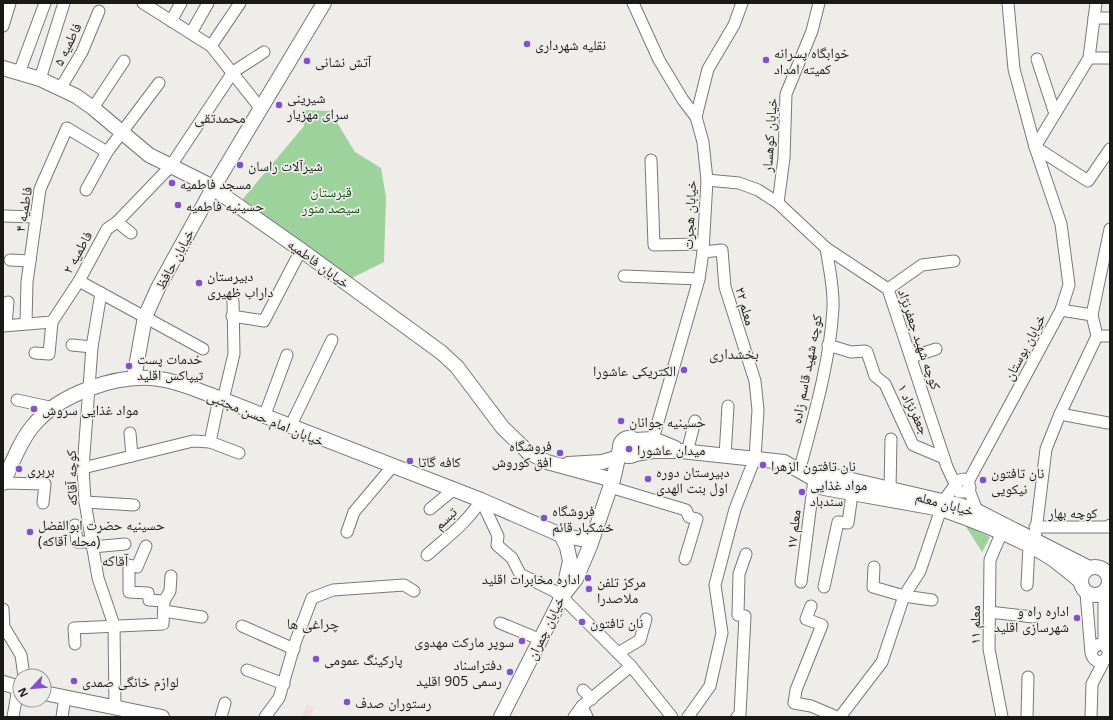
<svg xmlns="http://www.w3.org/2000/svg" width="1113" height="720" viewBox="0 0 1113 720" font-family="'Open Sans','Noto Naskh Arabic',sans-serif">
<rect width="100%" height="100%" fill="#eeedea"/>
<path fill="#f5dbe4" d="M307 705 314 708 310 717H301Z"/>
<g fill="#9ed29c">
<path d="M302 110 330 111 355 152 381 168 386 197 384 262 350 279 242 200 304 126Z"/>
<path d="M965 525 990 537 982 552Z"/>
</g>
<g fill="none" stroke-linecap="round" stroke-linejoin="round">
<defs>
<g id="minor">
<path d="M143 3 211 46 261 109"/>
<path d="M633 3 659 60 683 100 696 117 703 142 707 180 703 252 699 279 653 439"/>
<path d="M1096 3 1089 58 1035 147 1088 181 1110 149"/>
<path d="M1094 18H1110"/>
<path d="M171 21 181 3"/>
<path d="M3 26 10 3"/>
<path d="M191 33 208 3"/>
<path d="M211 46 240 3"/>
<path d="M1089 58H1110"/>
<path d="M1037 59 1055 114"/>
<path d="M19 73 45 3"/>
<path d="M40 79 64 3"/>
<path d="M60 89 82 52 99 11"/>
<path d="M93 108 124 61"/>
<path d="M696 117 708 69 734 25 742 3"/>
<path d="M651 160 654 245 703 244"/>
<path d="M707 180 739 183 758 190 778 203 826 248 888 289 947 467 956 486 959 492H967L970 488 969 484 964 479 959 480 944 500"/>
<path d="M86 190 107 152"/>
<path d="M778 203 784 158 786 94 812 31 819 3"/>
<path d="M4 216 36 217"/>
<path d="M117 222 131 233"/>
<path d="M10 260 30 261"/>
<path d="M624 276 699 279"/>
<path d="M79 281 203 349"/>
<path d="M888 289 922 265 954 261"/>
<path d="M101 293 92 347 83 468 85 502 98 578 114 625 115 707"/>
<path d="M1061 310 1092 315"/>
<path d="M232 316 264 321 301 250"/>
<path d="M26 323 27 282 40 189 67 128 107 152 159 83"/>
<path d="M6 325 8 302"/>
<path d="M3 326 52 322 79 281 107 229 117 222 170 167 233 72 264 52"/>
<path d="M1097 336 1092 315 1110 229"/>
<path d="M1097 336H1110"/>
<path d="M72 345 92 347"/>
<path d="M828 345 851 352 865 351 867 352 875 376 885 384 913 445 944 458"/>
<path d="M35 353 49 354 52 322"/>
<path d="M911 357 936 349"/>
<path d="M17 400 54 408"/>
<path d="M223 400 234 354 233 301"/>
<path d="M1060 414 1108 423"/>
<path d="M264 417 287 355"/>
<path d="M290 427 332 340"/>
<path d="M130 433 132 456"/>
<path d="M210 442 219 399"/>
<path d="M687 452 695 421"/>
<path d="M725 456 728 406"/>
<path d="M83 468 193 441 210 442 239 453"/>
<path d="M799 472C813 419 830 363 833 308 834 288 829 267 826 248"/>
<path d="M968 482 1061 310 1069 285 1061 224 1035 147 1014 69 1008 3"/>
<path d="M3 483 45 484 43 503"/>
<path d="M610 487 686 510 689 517 697 519 685 559"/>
<path d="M890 490 891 439"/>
<path d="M969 490 977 511"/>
<path d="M481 500 498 536 497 545 512 558 520 574 554 591 562 597 631 666 672 717"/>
<path d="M85 502 134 505"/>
<path d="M430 509 453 490"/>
<path d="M75 525 77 542H91"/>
<path d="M1035 527H1109L1110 525"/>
<path d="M347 532 354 512 392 467"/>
<path d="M1001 534 990 560 989 649 1002 717"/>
<path d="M1035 539 1046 449 1060 414 1097 336"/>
<path d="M146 546 137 567 129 565V592L148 593 149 600 164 601"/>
<path d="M92 547 125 544"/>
<path d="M427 555C446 538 468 522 481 500"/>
<path d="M874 567 873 587 904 596 932 600"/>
<path d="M801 582 814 479"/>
<path d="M1027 585 1029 546"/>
<path d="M824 587 838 522 848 523 852 494"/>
<path d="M1104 592V645"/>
<path d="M1086 593 1091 653C1093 661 1099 664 1106 659L1109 652 1104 645C1098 643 1093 646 1091 653"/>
<path d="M811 606 806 619 822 625 796 690 794 703 811 706 837 717"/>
<path d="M3 609 4 627 21 655 24 676"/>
<path d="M164 611 202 617"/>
<path d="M989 612 1033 617"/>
<path d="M500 623 539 639"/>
<path d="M242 626 294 649"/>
<path d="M75 644 74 628 163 624 164 601 170 591 171 576"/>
<path d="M618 653 640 640 646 619"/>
<path d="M247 670 284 684"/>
<path d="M583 690 592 699"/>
<path d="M13 717 18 688"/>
<path d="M62 717 65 697"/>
<path d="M221 717 225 703"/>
<path d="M265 717 279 698 295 643 312 598 333 590 404 585 414 591"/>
<path d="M574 717 582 706"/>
<path d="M587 717 582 706 631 666"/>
<path d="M688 717 710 686 722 633 715 585 735 509 755 458 758 410 755 381 725 287 722 250 703 252"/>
<path d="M737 717 740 714 745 616 738 615 739 574 746 554"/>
<path d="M840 717 882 662 904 596 920 571 941 509"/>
<path d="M1027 717 1028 677"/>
<path d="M1091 717 1092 684 1104 661"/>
</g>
<g id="major">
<path d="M3 68 40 79 76 96 93 108 149 155 207 184 301 250 442 353 457 367 503 428 528 452 547 462 613 480"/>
<path d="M134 378 145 317 158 288 213 188 324 3"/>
<circle cx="629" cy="447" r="9"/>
<path d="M635 440 653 439 675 448"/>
<path d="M635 454 653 451H681L784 462 814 479 824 488 941 509C975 521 1025 540 1054 560 1063 567 1072 574 1080 581"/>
<path d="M568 464 602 462 616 458"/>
<path d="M814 479 826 474 959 505 977 511 1089 568"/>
<path d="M3 483C12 464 19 443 32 427 58 394 118 373 159 379 177 381 194 389 211 395L481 500 561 535 591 541"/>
<circle cx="1095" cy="581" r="14"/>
<path d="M564 594 576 579 590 546 614 476 620 448"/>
<path d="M3 683 20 688"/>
<path d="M44 693 162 717"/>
<path d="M501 717 562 597 570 561 567 547 561 535"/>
</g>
</defs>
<use href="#minor" stroke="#797876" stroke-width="13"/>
<use href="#major" stroke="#797876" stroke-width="16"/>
<use href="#minor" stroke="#fff" stroke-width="11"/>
<use href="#major" stroke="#fff" stroke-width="14"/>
</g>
<g fill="#8051c9" stroke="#eeedea" stroke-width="1.5">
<circle cx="527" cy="44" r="4"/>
<circle cx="766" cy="60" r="4"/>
<circle cx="307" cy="61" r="4"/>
<circle cx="279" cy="105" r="4"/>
<circle cx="240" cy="165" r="4"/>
<circle cx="172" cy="183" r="4"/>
<circle cx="178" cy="205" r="4"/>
<circle cx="199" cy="283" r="4"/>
<circle cx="129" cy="366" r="4"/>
<circle cx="684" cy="370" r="4"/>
<circle cx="34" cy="409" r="4"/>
<circle cx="621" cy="421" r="4"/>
<circle cx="629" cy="449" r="4"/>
<circle cx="560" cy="453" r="4"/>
<circle cx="410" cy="461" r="4"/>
<circle cx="763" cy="465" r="4"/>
<circle cx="19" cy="469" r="4"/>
<circle cx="648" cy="479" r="4"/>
<circle cx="983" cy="480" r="4"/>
<circle cx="802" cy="492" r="4"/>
<circle cx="544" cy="518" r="4"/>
<circle cx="30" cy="532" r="4"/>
<circle cx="588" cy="578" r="4"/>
<circle cx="589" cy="589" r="4"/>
<circle cx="1077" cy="618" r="4"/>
<circle cx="582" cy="622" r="4"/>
<circle cx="522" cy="641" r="4"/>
<circle cx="316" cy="659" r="4"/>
<circle cx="510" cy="672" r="4"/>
<circle cx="74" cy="681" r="4"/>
<circle cx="347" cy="702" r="4"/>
</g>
<g text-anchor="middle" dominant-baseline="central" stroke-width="3.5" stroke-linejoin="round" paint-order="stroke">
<g font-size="14" fill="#191918" stroke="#eeedea">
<text transform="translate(67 44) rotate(-64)">فاطمیه ۵</text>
<text transform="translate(769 135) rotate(-86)">خیابان کوهسار</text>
<text transform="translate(23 209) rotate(-80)">فاطمیه ۴</text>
<text transform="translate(689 215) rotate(-87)">خیابان هجرت</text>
<text transform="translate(77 252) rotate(-61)">فاطمیه ۲</text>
<text transform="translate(174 259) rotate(-62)">خیابان حافظ</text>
<text transform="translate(319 263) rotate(36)">خیابان فاطمیه</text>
<text transform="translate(746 306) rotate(74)">معلم ۲۲</text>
<text transform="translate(920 339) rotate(71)">کوچه شهید جعفرنژاد</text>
<text transform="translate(1024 347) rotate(-62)">خیابان بوستان</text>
<text transform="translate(806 369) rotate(-79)">کوچه شهید قاسم زاده</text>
<text transform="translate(914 409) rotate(64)">جعفرنژاد ۱</text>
<text transform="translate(266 418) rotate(22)">خیابان امام حسن مجتبی</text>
<text transform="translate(71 478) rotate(-91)">کوچه آقاکه</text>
<text transform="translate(945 503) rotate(15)">خیابان معلم</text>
<text x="1073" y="512">کوچه بهار</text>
<text transform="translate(445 518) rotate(-44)">تبسم</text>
<text transform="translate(793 529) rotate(-83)">معلم ۱۷</text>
<text transform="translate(974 625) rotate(-90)">معلم ۱۱</text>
<text transform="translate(545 628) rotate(-64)">خیابان چمران</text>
</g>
<g font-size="14" fill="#191918" stroke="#eeedea" text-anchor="start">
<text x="535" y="44">نقلیه شهرداری</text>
<text x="774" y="52">خوابگاه پسرانه<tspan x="774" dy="16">کمیته امداد</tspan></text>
<text x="315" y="61">آتش نشانی</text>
<text x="287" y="97">شیرینی<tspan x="287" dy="16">سرای مهزیار</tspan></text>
<text x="248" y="165">شیرآلات راسان</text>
<text x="180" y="183">مسجد فاطمیه</text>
<text x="186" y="205">حسینیه فاطمیه</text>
<text x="207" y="275">دبیرستان<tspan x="207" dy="16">داراب ظهیری</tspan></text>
<text x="137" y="358">خدمات پست<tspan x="137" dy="16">تیپاکس اقلید</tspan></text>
<text x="676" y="370" text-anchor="end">الکتریکی عاشورا</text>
<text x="42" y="409">مواد غذایی سروش</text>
<text x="629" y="421">حسینیه جوانان</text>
<text x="552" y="445" text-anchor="end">فروشگاه<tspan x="552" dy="16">افق کوروش</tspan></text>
<text x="637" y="449">میدان عاشورا</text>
<text x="418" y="461">کافه گاتا</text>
<text x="771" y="465">نان تافتون الزهرا</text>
<text x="27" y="469">بربری</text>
<text x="656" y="471">دبیرستان دوره<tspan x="656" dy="16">اول بنت الهدی</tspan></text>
<text x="991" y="472">نان تافتون<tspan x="991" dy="16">نیکویی</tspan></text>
<text x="810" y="484">مواد غذایی<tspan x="810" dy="16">سندباد</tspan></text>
<text x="552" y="510">فروشگاه<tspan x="552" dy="16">خشکبار قائم</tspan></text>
<text x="38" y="524">حسینیه حضرت ابوالفضل<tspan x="38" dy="16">(محله آقاکه)</tspan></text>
<text x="580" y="578" text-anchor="end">اداره مخابرات اقلید</text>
<text x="597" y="581">مرکز تلفن<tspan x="597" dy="16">ملاصدرا</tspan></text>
<text x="1069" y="610" text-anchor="end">اداره راه و<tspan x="1069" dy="16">شهرسازی اقلید</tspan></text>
<text x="590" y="622">نان تافتون</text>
<text x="514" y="641" text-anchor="end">سوپر مارکت مهدوی</text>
<text x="324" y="659">پارکینگ عمومی</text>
<text x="502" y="664" text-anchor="end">دفتراسناد<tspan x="502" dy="16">رسمی 905 اقلید</tspan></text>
<text x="82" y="681">لوازم خانگی صمدی</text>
<text x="355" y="702">رستوران صدف</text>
</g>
<g font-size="14" fill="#0f4d12" stroke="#eeedea">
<text x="331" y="191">قبرستان<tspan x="331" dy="16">سیصد منور</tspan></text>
</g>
<g font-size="15" fill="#2f2e2c" stroke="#eeedea">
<text x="220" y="117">محمدتقی</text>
<text x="734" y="353">بخشداری</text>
<text x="115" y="560">آقاکه</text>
<text x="313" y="623">چراغی ها</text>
</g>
</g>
<rect width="1113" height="720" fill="none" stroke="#191918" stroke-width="8"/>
<g transform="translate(32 688) rotate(244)"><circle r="19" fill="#eeedea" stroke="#999896"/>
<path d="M0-3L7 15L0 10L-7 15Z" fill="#8051c9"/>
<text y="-6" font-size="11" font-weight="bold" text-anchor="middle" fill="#191918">N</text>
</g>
</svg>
